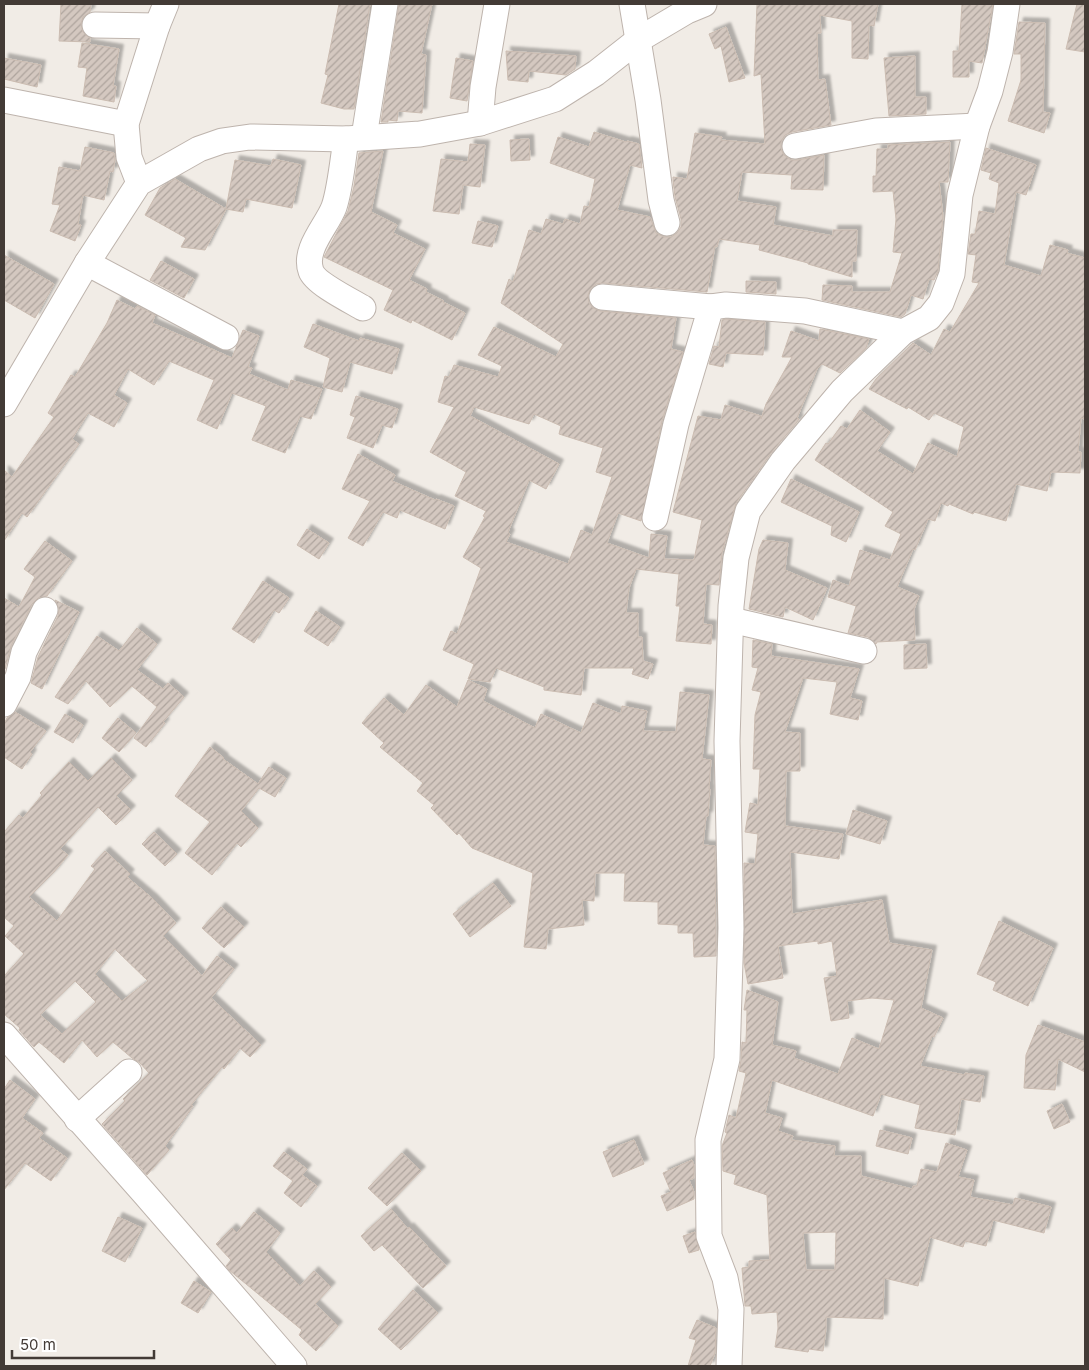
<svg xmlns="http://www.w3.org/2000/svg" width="1089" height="1370" viewBox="0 0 1089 1370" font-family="Inter,sans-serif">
<defs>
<pattern id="building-hatch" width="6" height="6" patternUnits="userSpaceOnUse" patternTransform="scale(1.25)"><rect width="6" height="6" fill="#d4c8c0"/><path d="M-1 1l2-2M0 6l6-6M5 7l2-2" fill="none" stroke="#aea49d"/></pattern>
<filter id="shadow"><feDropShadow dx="4.5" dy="-4.5" stdDeviation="1" flood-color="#0004"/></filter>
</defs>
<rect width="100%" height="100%" fill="#f1ece6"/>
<g fill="url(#building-hatch)" stroke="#cbbcb1" fill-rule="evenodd" filter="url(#shadow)">
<path d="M61 4H91L90 12 83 17 81 24 83 32 90 38V42L59 41Z"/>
<path d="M339 4H370L354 109H344L321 103 328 75 325 74Z"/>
<path d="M399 4H432L421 54 426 55 422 113 398 111 397 121 388 120V122H381Z"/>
<path d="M757 4H878L874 26 869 25 868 59 852 58V21L820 15 821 33H817L818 80 825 79 831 125 792 132 785 135 781 142V149L784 155 791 160H798L824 155 823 190 791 189 792 175 742 172 737 201 776 207 773 225 833 236V230H857L856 261H852V277L808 264V263L759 250 760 245 719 239 717 247 715 246 707 292 603 283 596 284 591 288 588 295 589 303 593 308 600 311 676 318 671 349 683 352 662 421 641 521 618 513 607 543 649 558 651 534 667 536 664 559 694 560 702 520 673 512 698 416 721 420 725 405 761 416V419L766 404 792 357H782L791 331 819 341 820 329 869 339 866 348 840 373 822 364 817 369 797 418 799 419 797 422 771 453 736 503 722 553 719 585 706 584 703 624 712 625 711 644 676 641 680 606H676L679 574 636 569 629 588 626 613H638V637H642L643 661 653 664 648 679 632 674 634 668H584L581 695 544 690V687L496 668 490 682 468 679 474 664 443 650 451 631 457 634 481 568 463 557 485 517 483 516 486 511 455 496 466 472 430 452 454 407 438 402 445 376 449 377 454 365 498 377 502 366 478 355 494 327 556 357 563 344 501 303 509 279 513 282 529 230 541 234 546 219 563 224 565 219 580 224 584 206 589 207 595 179 550 163 558 137 589 147 594 132 626 142 627 141 639 144 642 168 630 165 617 210 650 217 656 233 664 237H671L677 233 681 227V219L675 197 673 180V177L687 179 695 133 722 137 721 140 765 144 761 74 754 76ZM474 407 529 424 534 414 561 426 559 434 603 448 596 472 612 477 592 535 581 530 568 564 506 542 510 534 508 532 529 480 546 489 559 464 470 416Z"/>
<path d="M962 4H993L982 63 969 61V77H953V51H959Z"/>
<path d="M1077 4H1085V52L1066 49Z"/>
<path d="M1019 22 1045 23 1043 112 1050 113 1044 133 1008 121 1021 80V54H1014Z"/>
<path d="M726 27 745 78 729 82 721 46 715 49 709 34Z"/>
<path d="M82 43 119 49 113 86H116L114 102 83 96 87 68 78 67Z"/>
<path d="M506 51 576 56 575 69 566 75 529 71 528 82 508 80Z"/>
<path d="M915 56V97H926V114L889 116 884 58Z"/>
<path d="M4 58 41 65 37 87 4 79Z"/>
<path d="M456 58 473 61 467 101 450 98Z"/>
<path d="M529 139 530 160 511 161 510 140Z"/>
<path d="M950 142 948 182H939L943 216 938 271 934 280 929 279 923 299 911 295 905 314 901 317 822 300 823 285 852 286V292H890L902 253 893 252 896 219 893 191 873 192V176H876L877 149H888V145Z"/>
<path d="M470 144 485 145 480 187 463 185 459 214 433 211 441 159 468 162Z"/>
<path d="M85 147 114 153 115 160 113 172 110 171 104 200 83 195 78 224 81 225 75 241 50 231 60 205 52 204 59 167 80 171Z"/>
<path d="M986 148 1036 165 1026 195 1016 192 1004 265 1041 276 1050 245 1068 250 1067 253 1085 258V419L1081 418 1078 452H1081L1080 473 1051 472 1047 491 1016 484 1006 521 974 512 973 514 949 504 948 506 941 503 935 521 928 519 915 550 913 549 897 587 919 596 914 609 915 640 877 642 876 644 868 637 848 633 856 606 828 597 833 580 849 586 860 550 890 560 901 534 885 526 893 512 815 460 826 443 828 444 841 426 847 429 860 410 890 432 877 451 913 474 928 443 957 457 964 427 934 413 929 420 908 407 907 409 869 389 876 379 912 344 913 343 931 355 944 329 950 332 979 283 972 282 976 255 968 254 971 234H975L979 211 995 214 999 183 989 179 991 173 981 170Z"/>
<path d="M383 151 371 212 397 225 393 233 425 249 409 280 427 289 426 292 444 301 443 302 465 313 452 340 412 320 411 323 384 310 393 290 324 257 348 211 354 186 359 153Z"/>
<path d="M273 159 301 165 292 208 246 199 243 212 226 209 235 160 271 166Z"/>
<path d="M175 179 226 209 205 250 181 247 186 238 145 215 160 188Z"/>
<path d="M478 221 498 226 492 247 472 243Z"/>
<path d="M4 255 54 284 35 318 4 300Z"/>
<path d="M161 261 194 279 184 298 150 280Z"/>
<path d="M746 281 776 282V294L746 292Z"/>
<path d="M117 300 135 309 137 306 155 315 152 323 232 358 243 330 259 336 248 367 252 368 249 374 288 390 291 380 322 389 311 419 300 416 285 453 252 440 266 406 232 393 217 429 197 420 214 380 169 361 154 385 128 369 114 395 127 403 114 427 88 413 72 439 79 444 27 517 22 513 4 541V470L12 477 54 417 48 413 71 375 75 377 107 323Z"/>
<path d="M726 319 765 322 763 355 726 353 723 367 709 364 714 346 719 347 722 320Z"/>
<path d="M313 324 359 341 360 338 399 349 392 374 350 362 342 392 323 387 330 358 304 347Z"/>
<path d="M356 396 398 409 392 428 382 425 373 448 347 438 355 417 350 415Z"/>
<path d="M358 454 395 475 392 481 435 500 436 499 454 506 445 529 400 510 397 518 383 512 363 546 348 538 370 501 342 489Z"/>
<path d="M791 479 859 512 846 542 831 535 832 526 781 502Z"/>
<path d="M307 529 329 543 319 559 297 545Z"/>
<path d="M763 540 788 543 785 570 827 588 813 620 785 607 783 617 749 609 759 549Z"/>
<path d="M45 541 72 561 47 596 38 598 32 604 11 646 5 669 4 668V598L19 607 35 577 24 569Z"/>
<path d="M263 581 289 598 279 613 274 610 254 643 232 629Z"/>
<path d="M55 600 79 612 42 689 31 683 38 657 58 616 59 609Z"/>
<path d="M316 611 340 627 328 646 304 631Z"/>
<path d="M137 628 157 644 137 670 163 689 168 683 184 697 163 722 165 723 146 747 134 738 157 707 132 686 110 707 86 681 68 704 55 697 97 636 119 651Z"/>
<path d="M753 640 772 644 771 656 859 669 850 698 862 701 858 720 830 714 837 682 803 678 785 732 800 733V771H786L785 826 843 834 839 859 790 852 792 914 882 900 889 943 932 950 921 1008 943 1018 934 1037 932 1036 920 1066 965 1075V1073L984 1076 980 1102 961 1099 955 1135 915 1128 920 1105 881 1094 873 1116 772 1080 765 1113 782 1118 778 1131 793 1136 791 1140 835 1146 834 1156H861V1176L912 1189 913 1186H917L921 1169 937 1172 946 1143 967 1150 958 1177 974 1180 970 1197 1013 1205 1015 1198 1051 1207 1044 1233 993 1220 986 1246 965 1241 963 1247 930 1237 918 1286 884 1278 883 1319 826 1317V1329L823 1351 809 1349 808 1352 775 1347 778 1328 777 1312 752 1314 751 1306H745L742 1268 749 1267V1261L770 1260 767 1195 734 1184 736 1175 723 1171 722 1146 727 1133 725 1132 729 1115 736 1118 746 1073 739 1071 741 1060 742 1042 746 1043 747 1010H744L747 990 778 1002 772 1045 796 1051 794 1058 838 1074 852 1038 879 1049 894 1000 872 998 847 1001 849 1018 831 1021 824 978 837 976 832 941 818 944V941L778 946 783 978 748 984 744 963V863L755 864 758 834 745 832 750 803 758 805 760 769H753L755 715 761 692 752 690 758 668 752 667ZM836 1232 835 1270H806L803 1233Z"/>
<path d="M926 644 927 668 904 669V645Z"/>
<path d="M468 680 487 689 483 701 535 728 541 714 581 733 593 703 621 714 622 706 647 711 643 731 676 732 680 692 709 695 702 759 711 760 709 789H710L708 816H706L703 845 715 846 716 956 694 957 693 933H678V925L658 924V902L624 901 625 873H595L594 901 582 900 584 925 548 929 546 949 524 947 533 873 472 848 459 833 457 835 431 808 434 805 417 791 423 783 380 747 384 743 362 723 384 698 404 715 426 685 457 707Z"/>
<path d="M15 712 46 731 30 752 32 754 22 769 4 757V724L7 718Z"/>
<path d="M65 714 83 725 73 743 54 732Z"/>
<path d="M118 718 136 733 119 752 102 738Z"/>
<path d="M210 747 224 758 223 759 258 784 269 767 286 778 275 797 259 788 241 811 258 828 241 847 237 843 212 875 185 853 210 822 175 796Z"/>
<path d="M111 758 132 780 116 796 131 810 116 825 98 807 60 849 68 855 54 872 29 897 57 921 95 869 91 866 105 851 130 874 127 877 153 899 176 923 163 936 202 976 217 956 234 969 211 998 261 1045 250 1057 240 1048 224 1069 222 1067 191 1105 193 1106 165 1146 169 1150 147 1175 102 1124 125 1101 123 1099 149 1073 139 1062 132 1058 113 1042 97 1057 82 1040 64 1063 39 1042 34 1047 19 1030 20 1028 4 1014V976L24 954 5 936 14 926 4 917V832L19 815 23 818 42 795 40 793 69 762 88 781ZM115 949 148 981 122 1001 95 974ZM75 981 96 1002 62 1034 40 1015Z"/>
<path d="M853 810 887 821 880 844 846 834Z"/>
<path d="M154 832 177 854 165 866 142 844Z"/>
<path d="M493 883 511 906 470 937 453 914Z"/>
<path d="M221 907 244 927 224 948 202 928Z"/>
<path d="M999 921 1053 948 1028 1006 993 990 996 982 977 974Z"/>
<path d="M1038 1025 1085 1042V1072L1058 1059 1055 1090 1024 1088 1026 1055Z"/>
<path d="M10 1080 35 1099 22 1118 43 1133 39 1138 67 1158 51 1181 25 1163 4 1190V1089Z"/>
<path d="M1062 1104 1070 1122 1054 1129 1047 1111Z"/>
<path d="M880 1130 912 1138 908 1154 876 1146Z"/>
<path d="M634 1140 644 1164 613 1177 603 1152Z"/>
<path d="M284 1152 307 1169 302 1175 317 1186 301 1207 284 1193 293 1181 273 1166Z"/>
<path d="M402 1153 421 1171 387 1206 368 1188Z"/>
<path d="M692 1160 694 1165V1178L689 1180 694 1192V1199L667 1211 661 1196 671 1192 663 1173Z"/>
<path d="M391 1209 408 1229 409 1227 446 1266 423 1288 382 1245 374 1251 361 1236Z"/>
<path d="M254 1212 280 1233 266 1252 300 1286 314 1271 331 1287 315 1304 338 1326 316 1351 299 1335 302 1330 229 1270 226 1266 231 1260 216 1244 232 1228 237 1233Z"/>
<path d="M118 1217 142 1228 125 1262 102 1251Z"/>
<path d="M695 1232 699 1250 689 1253 683 1236Z"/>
<path d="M194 1281 211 1292 198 1313 181 1303Z"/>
<path d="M413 1290 438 1313 401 1350 378 1329Z"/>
<path d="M697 1320 716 1328 715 1353 710 1366H688L696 1340 689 1338Z"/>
</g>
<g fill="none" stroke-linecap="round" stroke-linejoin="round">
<defs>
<g id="minor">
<path d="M632 4 648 100 661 200 667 223"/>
<path d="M95 25 157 26"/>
<path d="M4 100 126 124"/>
<path d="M480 123 483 87 497 4"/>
<path d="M364 137 385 4"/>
<path d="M346 139C343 159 340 190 334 207 327 226 303 249 311 271 315 283 351 301 363 308"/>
<path d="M795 146 876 131 977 126"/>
<path d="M139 183 129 157 126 124 157 26 166 4"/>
<path d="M87 263 226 337"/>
<path d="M602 297 711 307"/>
<path d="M4 404 87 263 139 183 199 149 222 141 250 137 346 139 420 134 480 123 555 99 596 73 638 40 687 11 704 4"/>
<path d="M655 518 676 424 711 307 726 305 805 311 903 332"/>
<path d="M731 620 864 651"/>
<path d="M4 704 18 677 24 652 45 610"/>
<path d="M4 1035 144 1193 294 1366"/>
<path d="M77 1119 129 1072"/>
<path d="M729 1366 731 1309 725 1278 709 1236 708 1140 727 1059 731 928 727 741 731 606 736 558 748 511 783 461 842 391 903 332 929 318 941 303 952 274 960 195 977 126 990 91 1000 52 1007 4"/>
</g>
</defs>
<use href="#minor" stroke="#beb4ad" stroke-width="27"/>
<use href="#minor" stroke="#fff" stroke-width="25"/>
</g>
<rect width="1089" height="1370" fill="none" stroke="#433b36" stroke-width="10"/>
<path d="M12 1350v8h142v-8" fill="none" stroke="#433b36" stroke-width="2.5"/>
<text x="20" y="1350" font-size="15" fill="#433b36" stroke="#ffffff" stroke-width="4" paint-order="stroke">50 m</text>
</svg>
